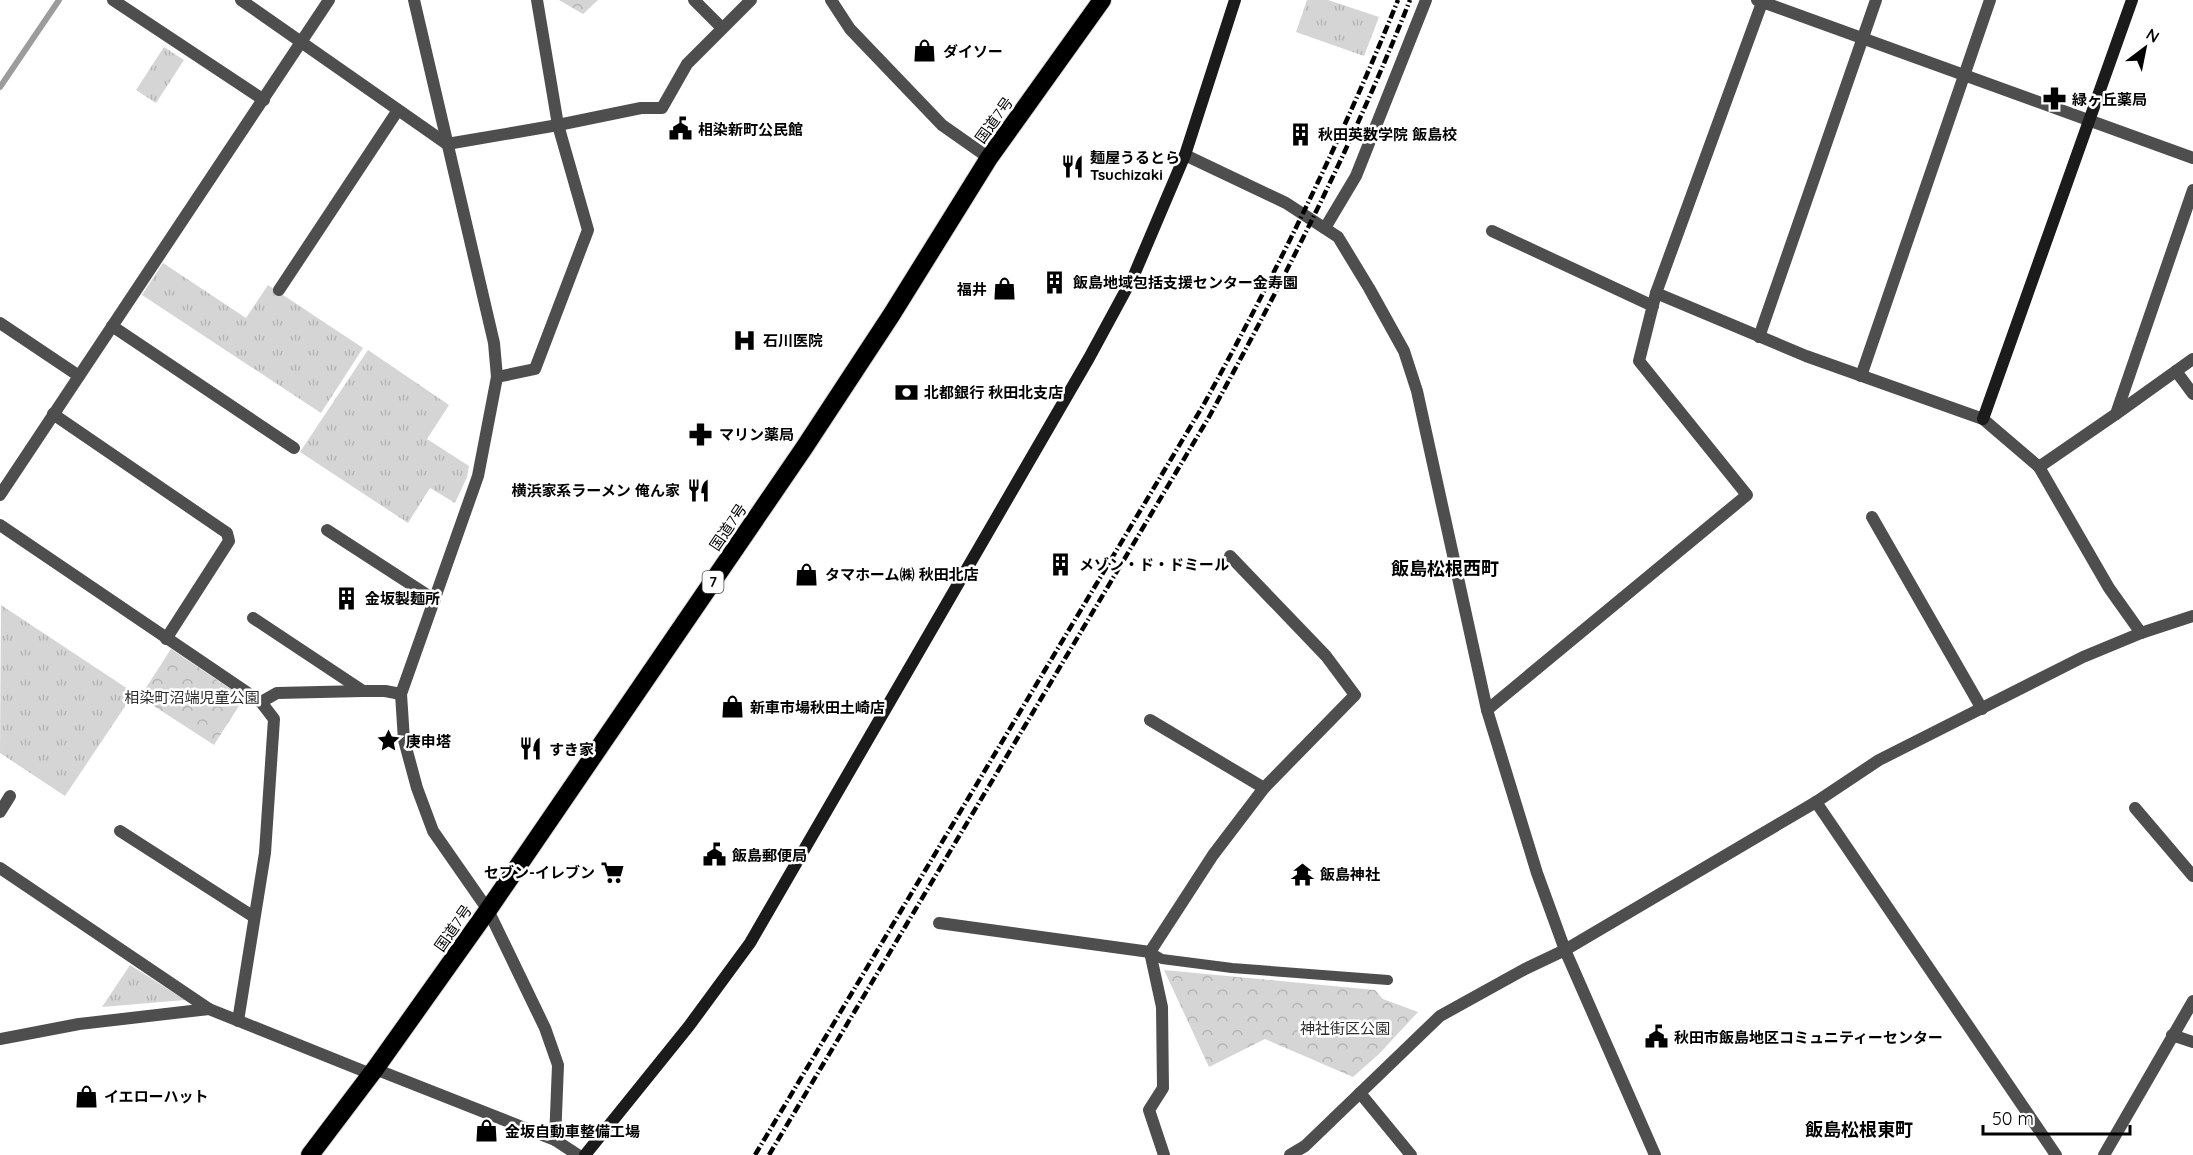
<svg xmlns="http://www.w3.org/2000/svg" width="2193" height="1155" viewBox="0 0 2193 1155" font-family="Quicksand,'Noto Sans JP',sans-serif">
<defs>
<pattern id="grass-tufts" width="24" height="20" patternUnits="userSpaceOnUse" patternTransform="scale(1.5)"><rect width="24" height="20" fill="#d5d5d5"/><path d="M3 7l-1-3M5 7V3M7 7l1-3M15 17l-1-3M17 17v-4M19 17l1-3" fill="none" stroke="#b5b5b5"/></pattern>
<pattern id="park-crowns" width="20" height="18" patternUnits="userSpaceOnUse" patternTransform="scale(1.5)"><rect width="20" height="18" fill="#d5d5d5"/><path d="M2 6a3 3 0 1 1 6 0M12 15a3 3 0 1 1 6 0" fill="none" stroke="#b5b5b5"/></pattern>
</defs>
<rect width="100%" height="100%" fill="#fff"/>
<g fill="url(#grass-tufts)">
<path d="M1307 0H1328L1379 17 1364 56 1296 32Z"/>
<path d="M164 47 184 60 156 103 136 90Z"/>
<path d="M163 263 246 318 268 285 363 348 321 413 142 295Z"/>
<path d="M368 350 449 405 427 439 469 466 467 477 455 503 430 488 408 523 300 452Z"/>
<path d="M1 605 134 693 65 796 0 753Z"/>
<path d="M130 965 185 1000 102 1007Z"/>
</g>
<g fill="url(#park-crowns)">
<path d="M559 0H598L583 14Z"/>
<path d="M171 649 244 698 214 745 140 697Z"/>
<path d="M1164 970 1375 990 1383 999 1418 1012 1379 1054 1353 1077 1265 1039 1209 1067Z"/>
</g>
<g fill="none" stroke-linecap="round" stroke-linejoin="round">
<path stroke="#9c9c9c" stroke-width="6" d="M0 87 59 0"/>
<defs>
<path id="highway" d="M310 1155 375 1069 488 910 804 448 892 314 989 158 1102 0"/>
</defs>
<use href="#highway" stroke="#dbdbdb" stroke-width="20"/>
<path stroke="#4e4e4e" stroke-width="10" d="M1150 952 1162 959 1232 968 1388 980"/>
<g stroke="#4e4e4e" stroke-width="12">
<path d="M113 0 264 100"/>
<path d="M241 0 447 144 558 125 641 108H662L687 64 751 0"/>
<path d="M414 0 494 343 497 377 478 476 401 694 404 740 417 788 433 831 488 910 545 1028 558 1065 555 1140"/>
<path d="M694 0 722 28"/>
<path d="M831 0 850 29 942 125 989 158"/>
<path d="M1757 0 2193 158"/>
<path d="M1763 0 1656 293 1806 356 1983 419 2039 467 2109 588 2141 633"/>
<path d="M1185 155 1286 203 1338 237 1369 288 1404 351 1417 391 1487 710 1537 873 1565 950 1655 1155"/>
<path d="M1325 228 1356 176 1426 0"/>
<path d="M1492 231 1653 306"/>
<path d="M279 290 398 110"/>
<path d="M0 323 79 376"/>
<path d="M112 326 294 448"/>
<path d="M1759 337 1876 0"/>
<path d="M2176 371 2193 394"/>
<path d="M1861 376 1990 0"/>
<path d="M497 377 535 369 588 230 558 125 537 0"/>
<path d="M53 414 227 533 229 541 166 639"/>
<path d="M2116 414 2193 359"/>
<path d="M2039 467 2116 414 2193 190"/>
<path d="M0 495 329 0"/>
<path d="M1872 517 1982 709"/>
<path d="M0 525 261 702 274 719 265 853 238 1021"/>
<path d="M327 530 435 600"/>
<path d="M253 618 363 691"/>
<path d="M261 702 277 693 363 691H385L401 694"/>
<path d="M1487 710 1747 495 1639 361 1656 293"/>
<path d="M1150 720 1264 788"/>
<path d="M1816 802 2056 1155"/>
<path d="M2135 808 2193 876"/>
<path d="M0 812 10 796"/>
<path d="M120 831 254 917"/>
<path d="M0 868 209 1009 371 1074"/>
<path d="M939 923 1150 952"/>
<path d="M2172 1035 2193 1042"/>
<path d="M0 1039 79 1024 209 1009"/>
<path d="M375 1069 555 1140 578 1155"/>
<path d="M1360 1093 1411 1155"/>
<path d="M1164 1155 1149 1110 1163 1088 1162 1007 1150 952 1213 855 1264 788 1355 695 1326 656 1230 556"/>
<path d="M1290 1155 1305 1146 1440 1016 1525 969 1565 950 1816 802 1879 760 2083 657 2141 633 2193 616"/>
<path d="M2104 1155 2193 1001"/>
</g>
<g stroke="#1b1b1b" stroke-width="12">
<path d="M1983 419 2132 0"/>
<path d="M585 1155 689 1026 750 943 1089 358 1134 275 1185 155 1235 0"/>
</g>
<use href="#highway" stroke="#000" stroke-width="18"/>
<g stroke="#000" stroke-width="4.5" stroke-dasharray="9 3 1.5 3" stroke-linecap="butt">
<path d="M755 1155 1204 404C1276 273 1342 139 1398 0"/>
<path d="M769 1155 1209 417C1283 282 1353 144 1410 0"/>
</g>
</g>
<defs>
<symbol id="shop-bare" viewBox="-9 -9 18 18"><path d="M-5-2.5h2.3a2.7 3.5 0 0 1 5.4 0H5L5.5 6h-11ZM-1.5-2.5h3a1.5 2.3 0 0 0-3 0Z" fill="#000" stroke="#fff" stroke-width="2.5" paint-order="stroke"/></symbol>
<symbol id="pharmacy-bare" viewBox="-9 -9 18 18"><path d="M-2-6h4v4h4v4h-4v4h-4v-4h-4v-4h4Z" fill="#000" stroke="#fff" stroke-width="2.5" paint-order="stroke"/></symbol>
<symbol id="civic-bare" viewBox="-9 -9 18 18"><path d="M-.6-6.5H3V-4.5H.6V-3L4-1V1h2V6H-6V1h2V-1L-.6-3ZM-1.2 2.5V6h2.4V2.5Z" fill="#000" stroke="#fff" stroke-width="2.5" paint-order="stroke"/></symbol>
<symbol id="building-bare" viewBox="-9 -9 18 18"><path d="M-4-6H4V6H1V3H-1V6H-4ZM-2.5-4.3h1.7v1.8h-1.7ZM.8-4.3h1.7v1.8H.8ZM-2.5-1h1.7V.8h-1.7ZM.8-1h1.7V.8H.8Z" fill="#000" stroke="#fff" stroke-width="2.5" paint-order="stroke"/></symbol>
<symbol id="restaurant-bare" viewBox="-9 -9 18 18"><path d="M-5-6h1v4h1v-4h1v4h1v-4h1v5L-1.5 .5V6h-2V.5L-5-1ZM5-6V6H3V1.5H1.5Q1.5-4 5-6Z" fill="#000" stroke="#fff" stroke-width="2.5" paint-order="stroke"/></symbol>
<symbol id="hospital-bare" viewBox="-9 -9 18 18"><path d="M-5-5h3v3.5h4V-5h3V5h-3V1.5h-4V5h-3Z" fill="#000" stroke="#fff" stroke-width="2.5" paint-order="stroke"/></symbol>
<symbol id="bank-bare" viewBox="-9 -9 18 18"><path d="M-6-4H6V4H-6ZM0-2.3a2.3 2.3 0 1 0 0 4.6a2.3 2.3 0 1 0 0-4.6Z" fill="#000" stroke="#fff" stroke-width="2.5" paint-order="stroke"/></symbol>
<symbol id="sight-bare" viewBox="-9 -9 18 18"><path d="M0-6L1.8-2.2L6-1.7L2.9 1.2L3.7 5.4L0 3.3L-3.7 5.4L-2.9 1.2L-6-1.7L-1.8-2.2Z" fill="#000" stroke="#fff" stroke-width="2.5" paint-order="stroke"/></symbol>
<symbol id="supermarket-bare" viewBox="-9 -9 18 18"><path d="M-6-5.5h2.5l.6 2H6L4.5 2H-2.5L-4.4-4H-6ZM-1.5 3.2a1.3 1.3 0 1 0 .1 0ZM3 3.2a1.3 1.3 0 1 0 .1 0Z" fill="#000" stroke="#fff" stroke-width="2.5" paint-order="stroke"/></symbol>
<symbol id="temple-bare" viewBox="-9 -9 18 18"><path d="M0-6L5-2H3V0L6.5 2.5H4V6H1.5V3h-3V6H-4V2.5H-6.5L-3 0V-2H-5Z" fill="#000" stroke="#fff" stroke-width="2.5" paint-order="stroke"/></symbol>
</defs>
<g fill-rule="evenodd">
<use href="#shop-bare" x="908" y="34" width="33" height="33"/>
<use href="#pharmacy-bare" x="2038" y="82" width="33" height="33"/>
<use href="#civic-bare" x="664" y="112" width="33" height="33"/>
<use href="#building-bare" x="1284" y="118" width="33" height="33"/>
<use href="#restaurant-bare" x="1056" y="150" width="33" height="33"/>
<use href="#building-bare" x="1038" y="266" width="33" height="33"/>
<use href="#shop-bare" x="988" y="272" width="33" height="33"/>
<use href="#hospital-bare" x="728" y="324" width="33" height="33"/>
<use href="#bank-bare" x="890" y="376" width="33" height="33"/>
<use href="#pharmacy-bare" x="684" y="418" width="33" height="33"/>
<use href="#restaurant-bare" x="682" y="474" width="33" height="33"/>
<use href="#building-bare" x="1044" y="548" width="33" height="33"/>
<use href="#shop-bare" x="790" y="558" width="33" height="33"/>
<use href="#building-bare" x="330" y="582" width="33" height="33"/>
<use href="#shop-bare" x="716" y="690" width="33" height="33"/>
<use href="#sight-bare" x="372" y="724" width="33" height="33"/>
<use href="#restaurant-bare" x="514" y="732" width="33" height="33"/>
<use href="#civic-bare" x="698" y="838" width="33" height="33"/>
<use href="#supermarket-bare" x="596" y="856" width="33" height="33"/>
<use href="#temple-bare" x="1286" y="858" width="33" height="33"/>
<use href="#civic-bare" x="1640" y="1020" width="33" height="33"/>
<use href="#shop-bare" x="70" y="1080" width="33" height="33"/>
<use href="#shop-bare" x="470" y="1114" width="33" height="33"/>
</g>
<g text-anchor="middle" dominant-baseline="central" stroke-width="5" stroke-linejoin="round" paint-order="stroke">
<rect fill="#fff" stroke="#4c4c4c" stroke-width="1.5" x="702.5" y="571" width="21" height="22" rx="4.5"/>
<g font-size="14" font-weight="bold" fill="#000">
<text x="713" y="582">7</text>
</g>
<g font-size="15" font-weight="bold" fill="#000" stroke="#fff" text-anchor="start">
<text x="943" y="51">ダイソー</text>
<text x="2072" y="99">緑ヶ丘薬局</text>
<text x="698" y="129">相染新町公民館</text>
<text x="1318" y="134">秋田英数学院 飯島校</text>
<text x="1090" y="157">麺屋うるとら<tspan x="1090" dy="17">Tsuchizaki</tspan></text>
<text x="1073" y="282">飯島地域包括支援センター金寿園</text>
<text x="987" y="289" text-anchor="end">福井</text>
<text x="763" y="340">石川医院</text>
<text x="924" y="392">北都銀行 秋田北支店</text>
<text x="719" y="434">マリン薬局</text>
<text x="680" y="490" text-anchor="end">横浜家系ラーメン 俺ん家</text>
<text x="1079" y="564">メゾン・ド・ドミール</text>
<text x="825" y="574">タマホーム㈱ 秋田北店</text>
<text x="365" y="598">金坂製麺所</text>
<text x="750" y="707">新車市場秋田土崎店</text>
<text x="406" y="741">庚申塔</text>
<text x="549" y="749">すき家</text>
<text x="732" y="855">飯島郵便局</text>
<text x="595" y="872" text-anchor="end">セブン-イレブン</text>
<text x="1320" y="874">飯島神社</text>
<text x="1674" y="1037">秋田市飯島地区コミュニティーセンター</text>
<text x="104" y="1096">イエローハット</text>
<text x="505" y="1131">金坂自動車整備工場</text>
</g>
<g font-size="15" fill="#000" stroke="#fff">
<text transform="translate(994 120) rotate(-54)">国道7号</text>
<text transform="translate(728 527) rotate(-56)">国道7号</text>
<text transform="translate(453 928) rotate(-55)">国道7号</text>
</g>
<g font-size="15" fill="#2c2c2c" stroke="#fff">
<text x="192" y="697">相染町沼端児童公園</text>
<text x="1345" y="1028">神社街区公園</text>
</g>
<g font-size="18" font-weight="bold" fill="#000" stroke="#fff">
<text x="1445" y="568">飯島松根西町</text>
<text x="1859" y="1129">飯島松根東町</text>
</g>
</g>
<g transform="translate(2145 48) rotate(32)" stroke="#ffffff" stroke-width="4.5" paint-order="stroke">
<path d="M0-4.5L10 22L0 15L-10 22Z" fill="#000000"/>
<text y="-9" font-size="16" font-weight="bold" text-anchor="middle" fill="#000000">N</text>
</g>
<path d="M1983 1125v9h147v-9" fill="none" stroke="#000000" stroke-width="3"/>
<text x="1992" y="1125" font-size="18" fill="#000000" stroke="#ffffff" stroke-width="4.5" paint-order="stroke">50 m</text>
</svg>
